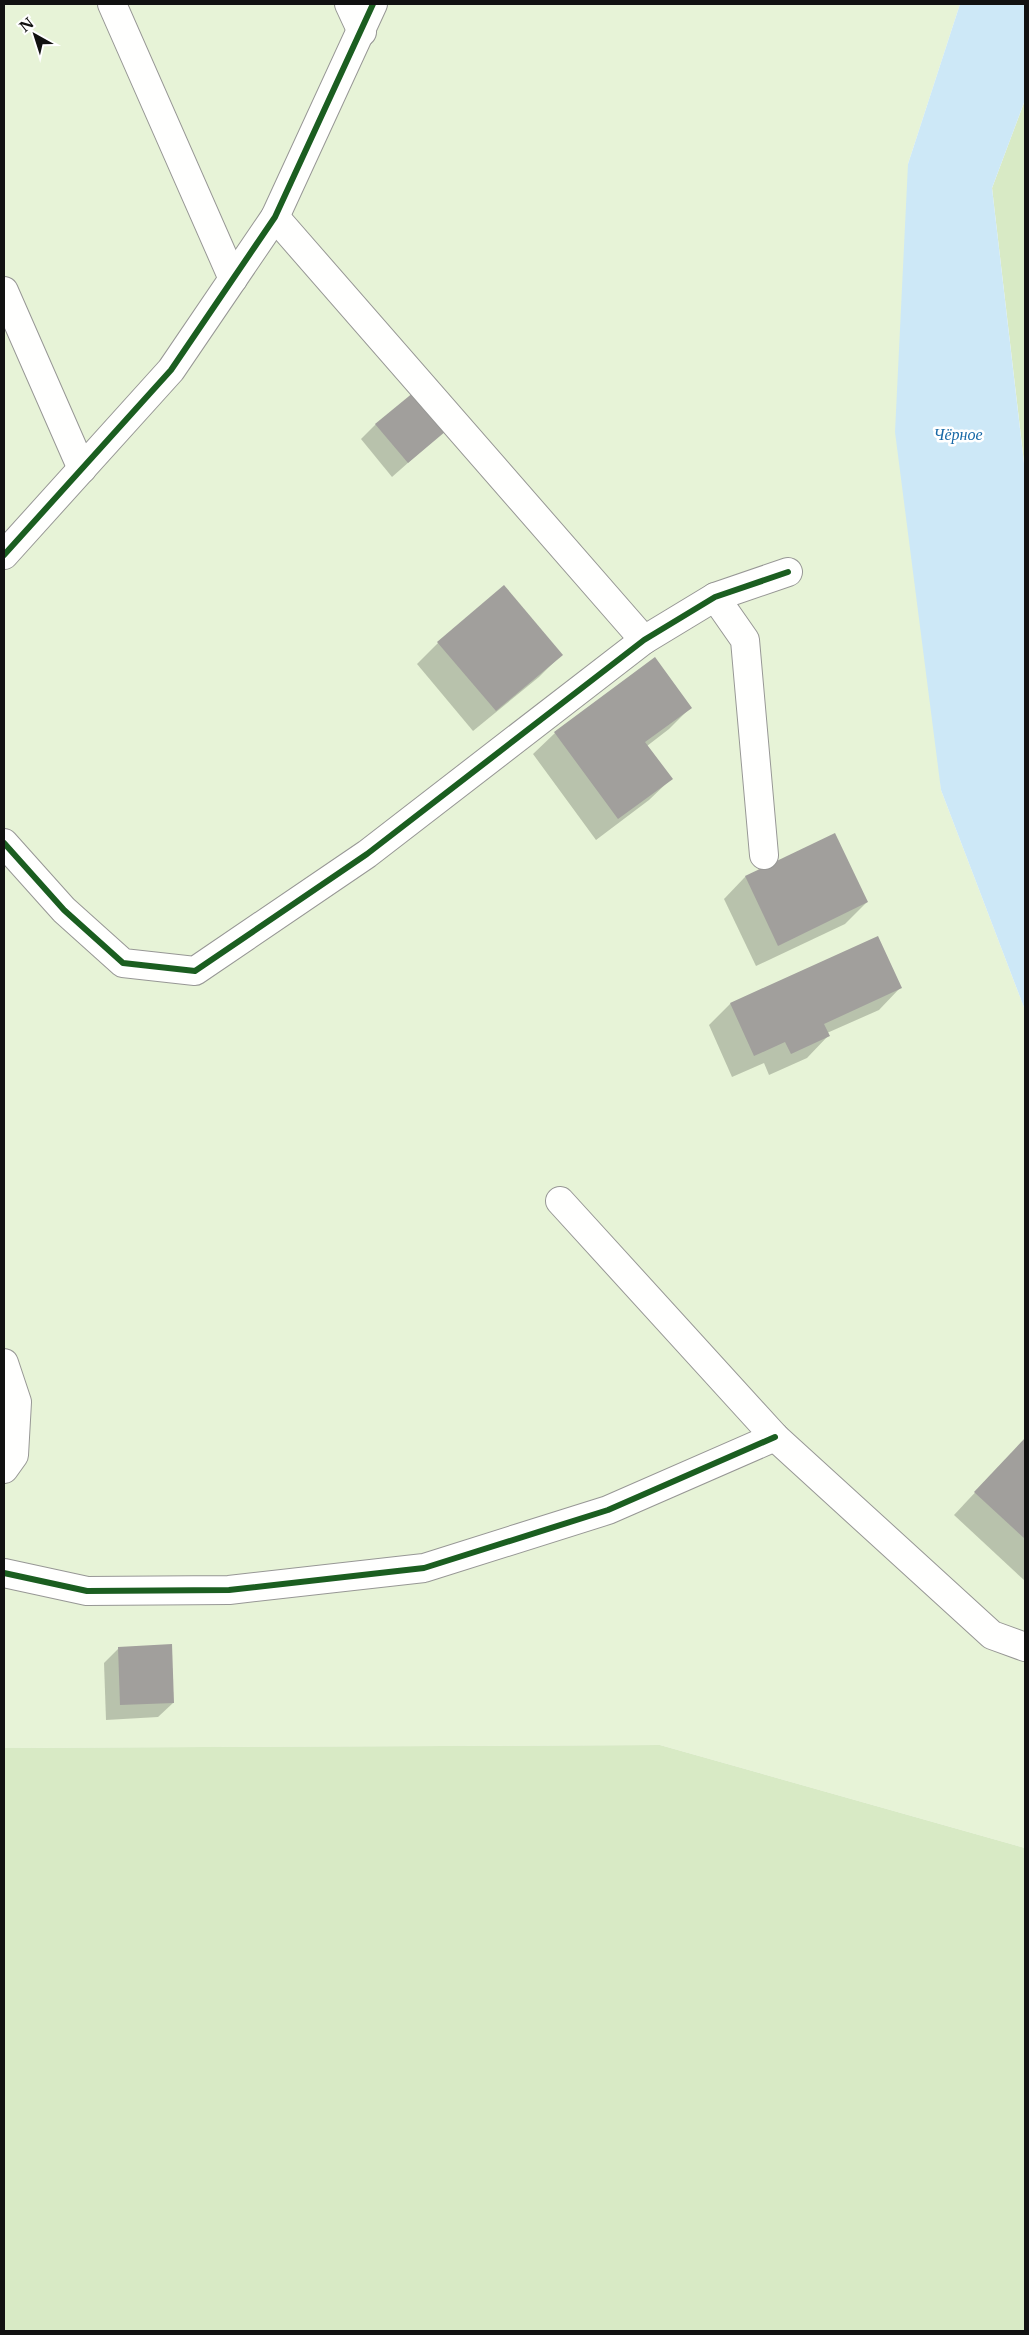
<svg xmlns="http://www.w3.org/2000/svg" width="1029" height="2335" viewBox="0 0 1029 2335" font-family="'Libre Baskerville',serif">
<rect width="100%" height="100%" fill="#fdfcf7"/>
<path fill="#e7f3d7" d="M4 4H960L908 164 941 790 1025 1010V1848L660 1745 4 1748Z"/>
<g fill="#d8eac5">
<path d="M1025 100V471L992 188Z"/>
<path d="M660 1745 1025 1848V2331H4V1748Z"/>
</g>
<path fill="#cde8f7" d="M960 4H1025V100L992 188 1025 472V1010L941 790 895 432 908 164Z"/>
<g fill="#0003">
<path d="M376 424 444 431 392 477 361 439Z"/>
<path d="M438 643 561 655 539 677 473 731 417 664Z"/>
<path d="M690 708 669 729 647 746 671 779 649 800 596 840 533 754 555 733Z"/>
<path d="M834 835 867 902 845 924 756 966 724 899 745 877Z"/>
<path d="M900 988 879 1010 827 1033 828 1036 807 1058 769 1075 764 1063 732 1077 709 1025 730 1004Z"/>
<path d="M1025 1439V1581L954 1515Z"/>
<path d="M119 1648 173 1703 158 1717 106 1720 104 1663Z"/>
</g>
<g fill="#a19f9c">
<path d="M414 392 446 431 408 463 375 424Z"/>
<path d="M504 585 563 655 496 711 437 642Z"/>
<path d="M655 657 692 708 645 742 673 779 618 819 554 732Z"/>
<path d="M835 833 868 902 778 946 745 876Z"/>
<path d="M878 936 902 988 824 1024 830 1036 791 1054 785 1042 754 1056 730 1003Z"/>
<path d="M1025 1438V1539L974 1492Z"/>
<path d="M172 1644 174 1703 120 1705 118 1647Z"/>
</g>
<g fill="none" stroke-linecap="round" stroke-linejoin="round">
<defs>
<g id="street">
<path d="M112 4 233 279"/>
<path d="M349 4 362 32"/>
<path d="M275 217 644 640"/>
<path d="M4 291 82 469"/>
<path d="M4 555 171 370 275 217 373 4"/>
<path d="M715 597 745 640 764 855"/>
<path d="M4 843 64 910 123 963 195 971 367 854 644 640 715 597 788 572"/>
<path d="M560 1201 775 1437 992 1635 1025 1647"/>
<path d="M4 1363 17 1402 14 1455 4 1469"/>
<path d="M4 1573 87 1591 229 1590 424 1568 608 1510 775 1437"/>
</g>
</defs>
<use href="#street" stroke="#979795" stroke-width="30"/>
<use href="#street" stroke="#fffffe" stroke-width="28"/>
<defs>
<g id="cycleway">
<path d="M4 555 171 370 275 217 373 4"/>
<path d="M4 843 64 910 123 963 195 971 367 854 644 640 715 597 788 572"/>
<path d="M4 1573 87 1591 229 1590 424 1568 608 1510 775 1437"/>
</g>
</defs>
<use href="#cycleway" stroke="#fff" stroke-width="9"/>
<use href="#cycleway" stroke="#1b5e20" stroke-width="6"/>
</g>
<g text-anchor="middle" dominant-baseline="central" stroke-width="5" stroke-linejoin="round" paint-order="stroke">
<g font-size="16" font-style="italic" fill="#1768a6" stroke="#fff">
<text x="958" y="434">Чёрное</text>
</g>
</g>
<rect width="1029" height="2335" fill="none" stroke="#111111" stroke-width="10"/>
<g transform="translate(35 35) rotate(321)" stroke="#ffffff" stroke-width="4" paint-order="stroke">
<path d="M0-4L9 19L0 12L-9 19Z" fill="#111111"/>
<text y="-8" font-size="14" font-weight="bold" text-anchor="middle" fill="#111111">N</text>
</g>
</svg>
